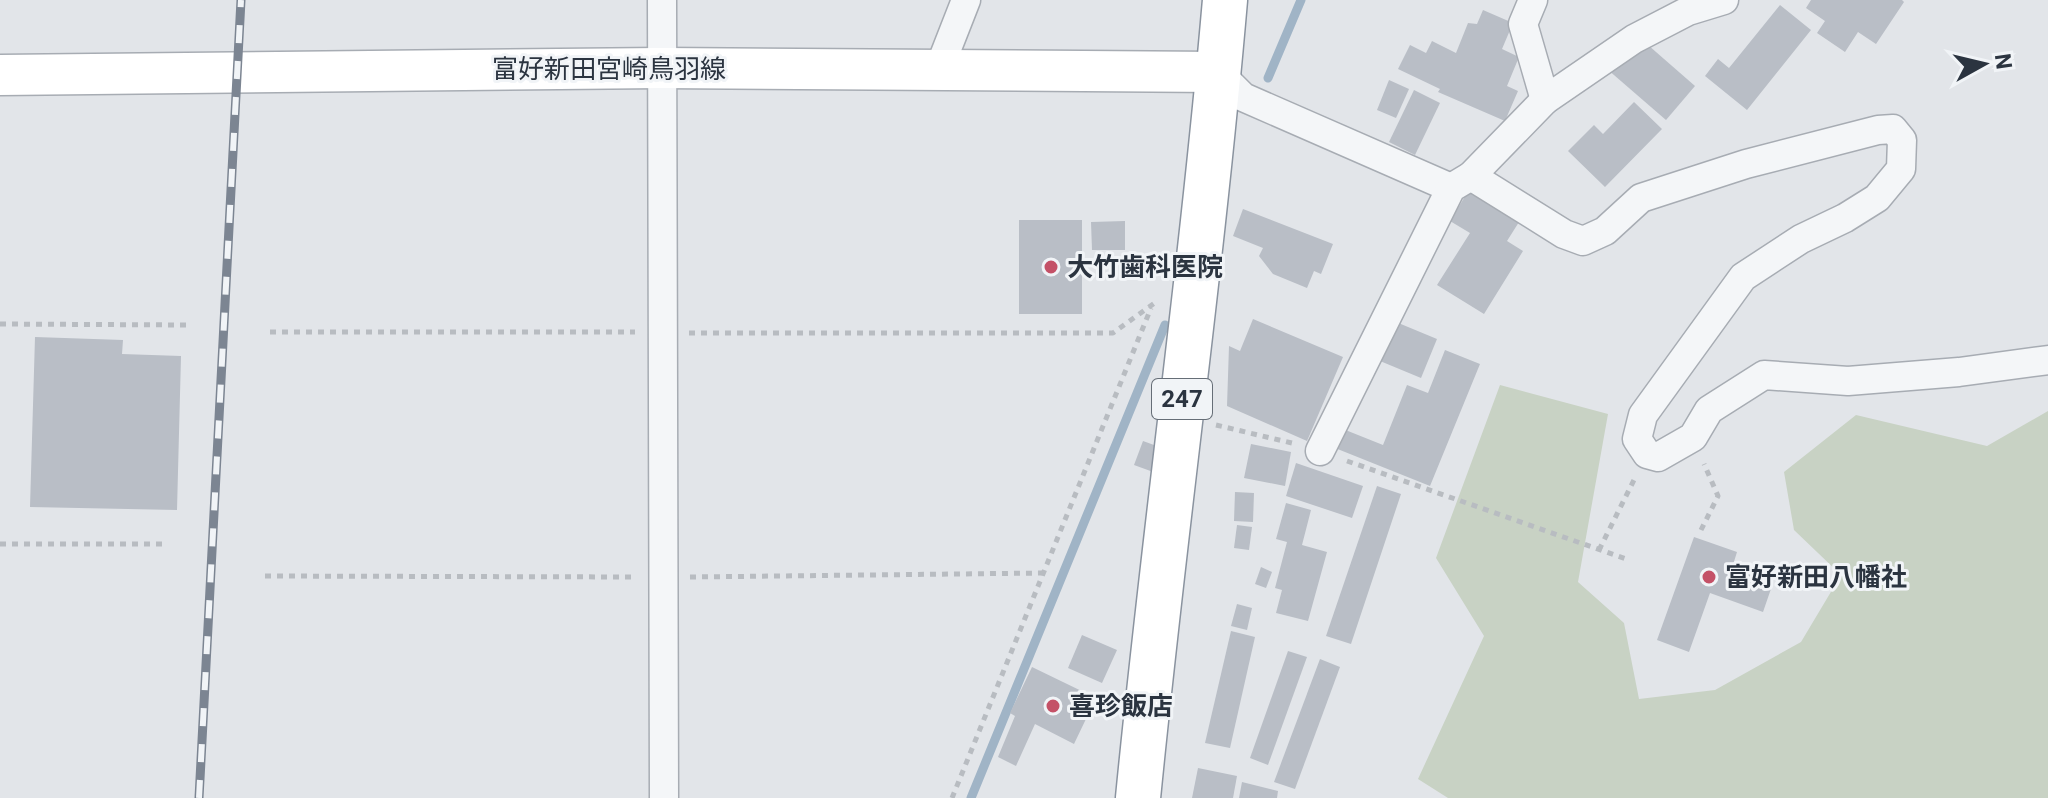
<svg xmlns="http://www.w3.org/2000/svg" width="2048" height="798" viewBox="0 0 2048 798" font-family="Roboto,'Noto Sans JP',sans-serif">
<rect width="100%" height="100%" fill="#e2e5e9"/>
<path fill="#c8d2c4" d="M1500 385 1608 414 1578 582 1624 623 1639 699 1715 690 1801 642 1841 575 1794 530 1784 472 1856 415 1987 446 2048 411V798H1448L1418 779 1484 636 1436 558Z"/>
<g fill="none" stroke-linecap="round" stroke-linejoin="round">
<g stroke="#a0b4c6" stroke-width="9">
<path d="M1268 78 1301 0"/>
<path d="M971 798 1165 325"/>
</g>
</g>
<g fill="#b9bec6">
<path d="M1811 0H1902L1904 2 1876 44 1858 32 1845 52 1817 33 1825 21 1806 8Z"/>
<path d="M1780 5 1811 30 1747 110 1705 76 1718 59 1729 68Z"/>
<path d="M1483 10 1513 23 1502 49 1519 57 1507 86 1518 91 1505 121 1438 92 1440 89 1398 69 1410 45 1426 53 1432 41 1456 53 1468 23 1477 24Z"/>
<path d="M1648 45 1695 86 1666 120 1607 69Z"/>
<path d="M1389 80 1409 89 1396 118 1377 110Z"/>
<path d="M1414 90 1440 103 1415 155 1389 142Z"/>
<path d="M1634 102 1662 129 1605 187 1568 151 1594 125 1603 134Z"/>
<path d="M1469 190 1519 222 1507 241 1523 251 1484 314 1437 285 1470 233 1450 221Z"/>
<path d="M1243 209 1333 244 1321 274 1314 271 1307 288 1273 274 1259 256 1263 248 1233 236Z"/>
<rect x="1019" y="220" width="63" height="94"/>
<path d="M1125 221V250H1092L1091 222Z"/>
<path d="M1253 319 1343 357 1307 441 1227 406 1229 346 1240 351Z"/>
<path d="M1396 322 1437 339 1421 378 1380 361Z"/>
<path d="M35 337 123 340 122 354 181 356 177 510 30 507Z"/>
<path d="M1445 350 1480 364 1430 486 1335 448 1343 429 1383 445 1407 385 1428 393Z"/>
<path d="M1143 441 1165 449 1156 473 1134 465Z"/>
<path d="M1251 444 1291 452 1285 486 1244 478Z"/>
<path d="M1296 463 1363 486 1352 518 1286 496Z"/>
<path d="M1377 486 1401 494 1351 644 1326 636Z"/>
<path d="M1235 492 1254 493 1253 522 1234 521Z"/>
<path d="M1286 503 1311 510 1302 545 1327 552 1308 621 1276 613 1282 590 1275 588 1287 542 1276 539Z"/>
<path d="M1237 525 1252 527 1249 550 1234 548Z"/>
<path d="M1694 537 1737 552 1732 568 1773 583 1763 612 1710 593 1689 652 1657 640Z"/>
<path d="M1261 567 1272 572 1266 588 1255 584Z"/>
<path d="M1237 604 1252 608 1247 630 1231 626Z"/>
<path d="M1231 631 1255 637 1230 748 1205 743Z"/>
<path d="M1082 635 1117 650 1102 683 1068 668Z"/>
<path d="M1288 651 1307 657 1268 765 1250 758Z"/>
<path d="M1320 659 1340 667 1295 789 1274 782Z"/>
<path d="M1032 667 1096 698 1074 744 1035 724 1016 766 998 757 1015 716 1010 713Z"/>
<path d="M1198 768 1237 776 1233 798H1192Z"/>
<path d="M1242 782 1278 791 1277 798H1239Z"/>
</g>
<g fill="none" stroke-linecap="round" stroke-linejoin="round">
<defs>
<g id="minor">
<path d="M662 0 664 798"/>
<path d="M1533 0 1523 24 1545 100"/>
<path d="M939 69 966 0"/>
<path d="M1218 72 1243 97 1451 188"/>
<path d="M1471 176 1564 234 1583 241 1605 231 1641 198 1746 164 1878 130 1893 129 1902 140 1901 169 1877 198 1845 218 1801 239 1743 277 1643 415 1637 439 1647 454 1658 457 1693 437 1709 410 1764 375 1848 381 1959 372 2048 360"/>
<path d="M1320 451 1451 188 1471 176 1545 100 1634 39 1688 11 1724 0"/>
</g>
<path id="secondary" d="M0 75 661 68 1218 72"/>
<path id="trunk" d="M1138 798C1164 532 1202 267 1225 0"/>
</defs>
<use href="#minor" stroke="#a7acb3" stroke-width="31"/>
<use href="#secondary" stroke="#a7acb3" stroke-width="43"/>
<use href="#trunk" stroke="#8a939f" stroke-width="47"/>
<g stroke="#b8bcc1" stroke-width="5" stroke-dasharray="6 6" stroke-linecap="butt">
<path d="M0 324 189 325"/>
<path d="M270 332H635"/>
<path d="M689 333H1113L1156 302"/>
<path d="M1216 425 1296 444"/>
<path d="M1347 461 1629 560"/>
<path d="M1701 530 1718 496 1704 464"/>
<path d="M0 544H168"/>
<path d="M1599 550 1636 476"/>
<path d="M265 576 636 577"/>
<path d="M690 577 1044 573"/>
<path d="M952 798 1151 308"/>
</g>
<use href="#minor" stroke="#f4f6f8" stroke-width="28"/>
<use href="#secondary" stroke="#fff" stroke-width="40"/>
<use href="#trunk" stroke="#fff" stroke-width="44"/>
<defs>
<path id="rail" d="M199 798 241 0"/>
</defs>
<use href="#rail" stroke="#7c8592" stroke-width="9"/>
<use href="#rail" stroke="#f1f4f7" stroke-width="6" stroke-dasharray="18" stroke-linecap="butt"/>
</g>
<g fill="#c45167" stroke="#f1f4f7" stroke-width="3">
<circle cx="1051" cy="267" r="8"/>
<circle cx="1709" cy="577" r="8"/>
<circle cx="1053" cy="706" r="8"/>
</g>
<g text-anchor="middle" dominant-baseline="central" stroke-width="6" stroke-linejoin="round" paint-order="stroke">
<rect fill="#f1f4f7" stroke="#666e77" stroke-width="2" x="1152" y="379" width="60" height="40" rx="6"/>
<g font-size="24" font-weight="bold" fill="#2b3440">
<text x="1182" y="399">247</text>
</g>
<g font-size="26" fill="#2b3440" stroke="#f1f4f7">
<text x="609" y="69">富好新田宮崎鳥羽線</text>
</g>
<g font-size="26" font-weight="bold" fill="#2b3440" stroke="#f1f4f7" text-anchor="start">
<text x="1067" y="267">大竹歯科医院</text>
<text x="1725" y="577">富好新田八幡社</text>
<text x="1069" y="706">喜珍飯店</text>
</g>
</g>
<g transform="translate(1984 64) rotate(82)" stroke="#f1f4f7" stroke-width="6" paint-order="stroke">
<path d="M0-6L14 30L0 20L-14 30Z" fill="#2b3440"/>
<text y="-12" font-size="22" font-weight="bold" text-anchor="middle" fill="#2b3440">N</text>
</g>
</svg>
